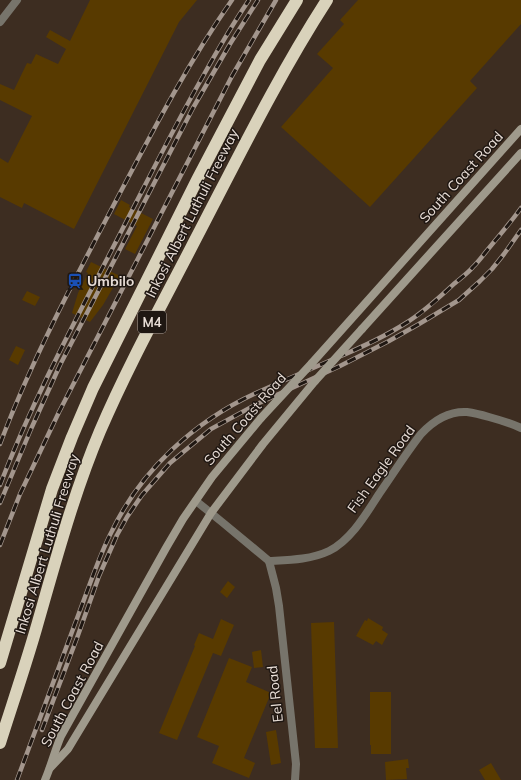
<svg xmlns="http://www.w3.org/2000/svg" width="521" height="780" viewBox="0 0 521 780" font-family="Mulish,sans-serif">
<rect width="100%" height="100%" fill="#3d2d21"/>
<g fill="#583a00">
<path d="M90 0H197L179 22 74 229 24 203 22 208 0 197V158L8 163 32 116 0 100V84L14 90 27 63 31 64 36 54 58 64 66 49 46 37 50 30 70 41Z"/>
<path d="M358 0H521V24L470 81 477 88 370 207 281 127 333 68 317 54 344 24 340 20Z"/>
<path d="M121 200 130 205 129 207 153 219 135 254 125 249 137 226 114 214Z"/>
<path d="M91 262 120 276 115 286H114L103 305 90 322 72 313 78 293 88 273 86 272Z"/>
<path d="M27 291 40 297 35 306 22 300Z"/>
<path d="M16 346 25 350 18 365 9 360Z"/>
<path d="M228 581 235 587 227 598 220 592Z"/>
<path d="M368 618 383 627 382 630 388 634 382 645 376 641 373 645 356 636 365 620 367 621Z"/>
<path d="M221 619 234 625 221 656 213 653 177 740 159 733 195 646 194 645 199 633 213 639Z"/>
<path d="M334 622 338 748H315L311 623Z"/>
<path d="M261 650 263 667 254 668 252 652Z"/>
<path d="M229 658 252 667 246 682 271 693 244 758 255 763 249 778 212 763 219 746 197 737Z"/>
<path d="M370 692H391V754H371V745H370Z"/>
<path d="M276 730 281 763 271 765 266 732Z"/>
<path d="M408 759 409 768H406L407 779 386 780 385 762Z"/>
<path d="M491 763 501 780H485L479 770Z"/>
</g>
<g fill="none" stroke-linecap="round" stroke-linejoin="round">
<g stroke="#77746b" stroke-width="8">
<path d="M0 22 17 0"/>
<path d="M196 501 222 522 269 561 276 588 279 606 296 764 295 780"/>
<path d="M269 561C289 560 310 560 329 551 351 540 366 514 379 494 393 474 406 453 421 434 433 421 449 411 467 412 474 413 482 415 489 417 500 420 510 423 521 428"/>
</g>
<g stroke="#9f9a8c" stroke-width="8">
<path d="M362 329 521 153"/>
<path d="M312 363 521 129"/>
<path d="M50 768 68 749 74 739 211 513 263 444 315 381"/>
<path d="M45 780C51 766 55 750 61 736L166 548 183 519 212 477 261 418"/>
</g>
<g stroke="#d9d2bb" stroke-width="12">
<path d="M0 663 52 489 72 437 93 388 197 180 260 60 297 0"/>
<path d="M0 743C12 705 25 667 36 629 55 563 73 495 100 431 127 368 160 308 191 248 235 164 276 79 327 0"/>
</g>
<defs>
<g id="rail">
<path d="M0 444C30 364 70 288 110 212 148 140 185 67 232 0"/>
<path d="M0 485C34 396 80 312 123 228 149 178 174 127 202 78 217 51 232 25 249 0"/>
<path d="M0 503 31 429 60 365 193 108 230 44 258 0"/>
<path d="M0 545 20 494 59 412 232 76 276 0"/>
<path d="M42 730 77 638 99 576 117 535 127 517 142 495 170 463 211 429 257 404 340 366 389 341 419 324 459 300 480 281 492 269 504 254 521 230"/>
<path d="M17 780 92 578C98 562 104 546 112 531 141 470 195 421 256 393 282 381 309 370 336 358 360 348 384 337 406 323 424 312 440 297 455 283 461 278 468 273 473 267 479 261 484 254 489 248 500 235 511 222 521 208"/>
</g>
</defs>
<use href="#rail" stroke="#a3968d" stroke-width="4.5"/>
<use href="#rail" stroke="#1f1712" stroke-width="3" stroke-dasharray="9" stroke-linecap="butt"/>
<g stroke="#9f9a8c" stroke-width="8">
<path d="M315 381 362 329"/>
<path d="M261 418 312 363"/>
</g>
</g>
<defs>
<symbol id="station-bare" viewBox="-9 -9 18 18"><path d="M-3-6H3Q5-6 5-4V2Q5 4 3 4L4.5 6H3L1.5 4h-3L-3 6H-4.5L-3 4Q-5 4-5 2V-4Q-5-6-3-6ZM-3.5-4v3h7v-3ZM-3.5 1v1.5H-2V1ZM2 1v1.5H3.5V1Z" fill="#1a4fb4" stroke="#1f1712" stroke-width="2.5" paint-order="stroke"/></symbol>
</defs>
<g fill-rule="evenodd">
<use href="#station-bare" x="64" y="270" width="22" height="22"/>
</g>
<g text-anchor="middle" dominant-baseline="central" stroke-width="3" stroke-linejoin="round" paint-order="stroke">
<rect fill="#1f1712" stroke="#aca29b" stroke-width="1" x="138" y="311" width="28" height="22" rx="3"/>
<g font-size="13" font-weight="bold" fill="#e8ddd6">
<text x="152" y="322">M4</text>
</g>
<g font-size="14" fill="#e8ddd6" stroke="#1f1712">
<text transform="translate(461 177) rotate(-48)">South Coast Road</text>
<text transform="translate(192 213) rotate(-63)">Inkosi Albert Luthuli Freeway</text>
<text transform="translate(245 419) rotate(-49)">South Coast Road</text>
<text transform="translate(381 469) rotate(-54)">Fish Eagle Road</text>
<text transform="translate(47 544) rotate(-73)">Inkosi Albert Luthuli Freeway</text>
<text transform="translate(72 694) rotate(-62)">South Coast Road</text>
<text transform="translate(275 694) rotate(-96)">Eel Road</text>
</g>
<g font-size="14" font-weight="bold" fill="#e8ddd6" stroke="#1f1712" text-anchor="start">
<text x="87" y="281">Umbilo</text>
</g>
</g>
</svg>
